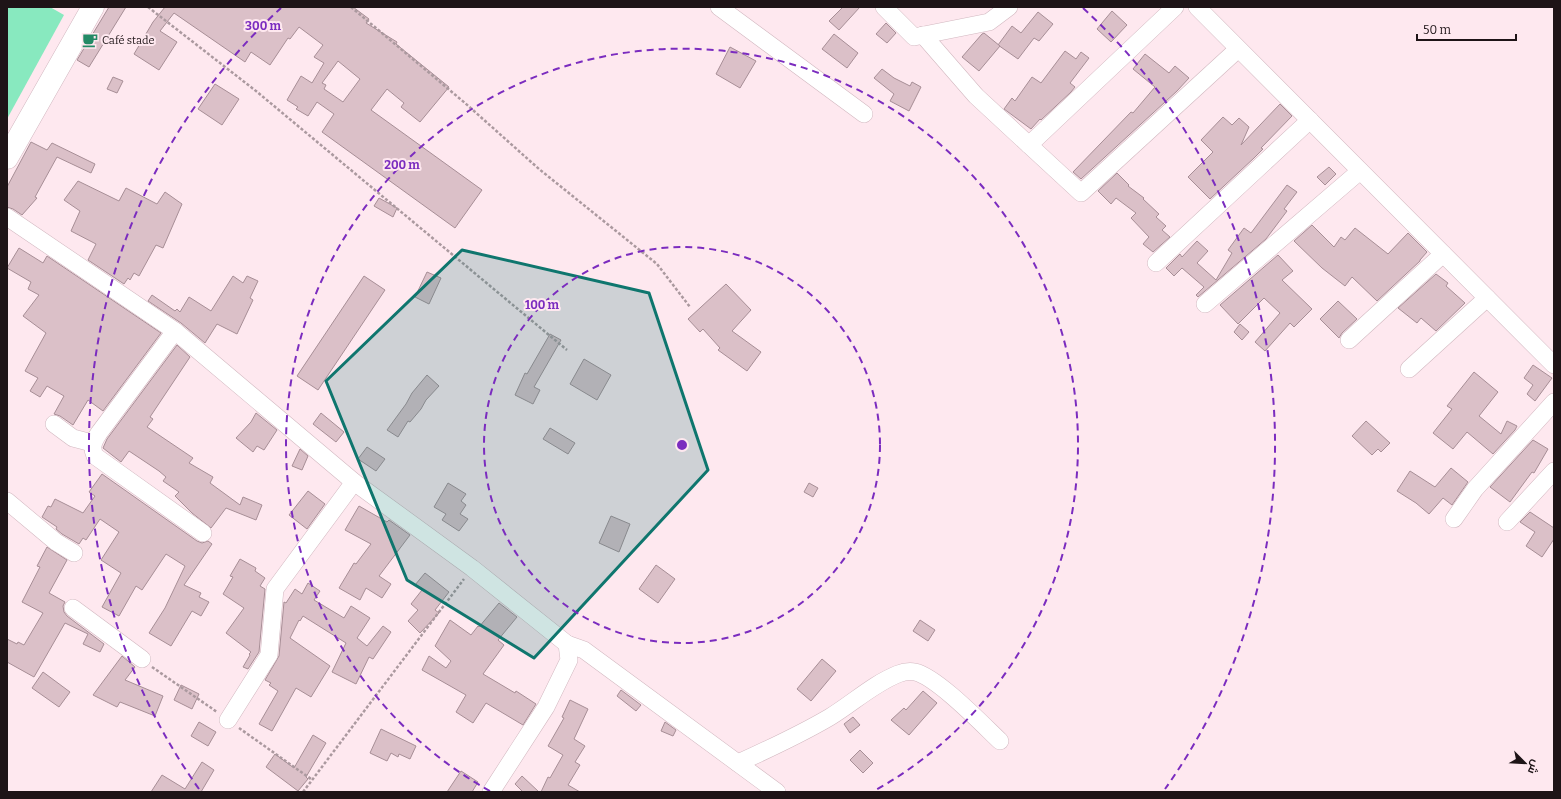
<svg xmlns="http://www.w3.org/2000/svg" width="1561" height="799" viewBox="0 0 1561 799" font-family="Bitter,Cairo,serif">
<rect width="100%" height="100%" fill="#fee8ef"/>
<path fill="#88e9bf" d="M7 7H50L64 15 7 119Z"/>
<g fill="#dbc0c8" stroke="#a78e96" fill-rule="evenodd">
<path d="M109 7H126L89 67 77 60Z"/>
<path d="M165 7H353L369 19 366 23 397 42 396 44 449 87 420 122 401 107 404 103 387 89 371 110 482 190 455 228 322 132 334 114 317 102 308 116 296 109 298 107 287 100 301 76 312 83 324 63 314 57 323 45 299 27 290 39 288 38 270 65 251 52 245 62 174 13 160 31 177 42 159 70 134 54 153 22ZM338 61 360 79 343 102 324 89 326 85 322 83Z"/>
<path d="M843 7H860L839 30 829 21Z"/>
<path d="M1112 11 1127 25 1111 42 1097 29Z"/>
<path d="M1038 12 1053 24 1039 41 1034 38 1018 59 998 45 1012 26 1021 33Z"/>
<path d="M886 23 896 33 887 43 876 34Z"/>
<path d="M984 33 1000 46 979 71 962 57 982 34Z"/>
<path d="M834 34 858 53 847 68 822 49Z"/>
<path d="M730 47 756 61 740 88 716 74Z"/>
<path d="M1065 51 1076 59 1081 52 1089 58 1070 83 1075 87 1071 92 1041 120 1040 119 1031 129 1004 109 1012 98 1015 101 1032 77 1041 83Z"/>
<path d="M1145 54 1169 73 1175 66 1189 78 1177 91 1081 179 1073 172 1131 112 1133 113 1155 87 1133 69Z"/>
<path d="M882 69 894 78 910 86 912 82 921 87 909 111 890 101 894 94 874 78Z"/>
<path d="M113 77 123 81 117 93 107 89Z"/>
<path d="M215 84 239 99 222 125 198 109Z"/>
<path d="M1280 104 1292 116 1261 148 1263 149 1254 158 1210 199 1188 177 1213 152 1201 140 1223 117 1232 125 1239 118 1249 127 1241 145Z"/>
<path d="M31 142 47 150 52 143 95 164 91 173 57 157 35 197 37 198 22 215 13 209 7 207V187Z"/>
<path d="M1329 167 1336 174 1325 185 1317 177Z"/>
<path d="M1117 173 1129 185 1128 186 1144 198 1143 199 1159 214 1156 217 1166 226 1162 230 1170 237 1153 252 1143 244 1149 237 1131 218 1136 213 1116 198 1111 204 1098 191Z"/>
<path d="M78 181 119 201 126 188 157 204 165 192 182 204 163 248 156 245 139 276 134 273 130 280 128 278 124 284 88 260 96 244 71 231 80 211 64 200Z"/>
<path d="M1287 185 1297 192 1284 209 1287 211 1266 239 1198 297 1196 295 1204 287 1182 268 1174 276 1166 268 1180 254 1182 257 1197 241 1208 251 1197 263 1216 280 1232 253 1228 250 1244 228 1251 233Z"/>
<path d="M379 198 397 208 393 217 374 206Z"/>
<path d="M1312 225 1334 247 1341 237 1345 240 1355 228 1388 254 1408 233 1427 252 1420 260V261L1377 301 1352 277 1345 286 1322 268 1294 241Z"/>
<path d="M19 248 43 263 47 256 161 333 103 411 88 400 73 425 60 416 54 414 64 396 47 386 40 397 30 391 38 378 25 371 46 333 23 316 39 295 28 289 31 282 7 268Z"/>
<path d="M1278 255 1293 271 1282 280 1312 309 1294 327 1290 323 1265 351 1255 342 1280 313 1264 298 1238 324 1220 305Z"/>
<path d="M427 272 441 278 429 304 415 297Z"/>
<path d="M1436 274 1448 283 1446 286 1465 303 1436 331 1421 318 1417 323 1398 308Z"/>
<path d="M233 276 243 283 247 276 258 281 250 298 253 300 237 334 217 324 205 343 181 323 148 301 152 295 175 311 177 309 180 312 189 297 211 311Z"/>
<path d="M364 276 385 290 318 390 297 376Z"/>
<path d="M726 284 751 310 732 331 761 352 747 371 718 350 720 348 703 329 700 332 688 319Z"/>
<path d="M1338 301 1357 319 1342 333 1339 338 1320 319Z"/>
<path d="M1240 324 1249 332 1242 340 1234 332Z"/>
<path d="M550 334 561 340 534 387 540 390 533 404 515 395 525 373 527 374Z"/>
<path d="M177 345 190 357 150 417 153 419 147 427 193 458 189 463 213 477 210 483 240 505 243 497 262 505 256 520 226 508 211 528 192 513 175 496 179 492 163 481 166 477 159 471 129 451 121 462 103 448 107 439Z"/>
<path d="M584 359 611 375 597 400 570 384Z"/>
<path d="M1533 365 1552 378 1535 401 1527 394 1533 385 1524 378Z"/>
<path d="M1474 372 1498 392 1479 416 1501 434 1507 421 1517 426 1515 430 1493 454 1467 432 1453 449 1433 433 1452 409 1447 406Z"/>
<path d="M427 375 439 386 426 400 421 409 410 422 408 421 398 437 387 430 406 404 412 393Z"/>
<path d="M256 413 277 430 264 450 257 446 253 452 236 438 251 422Z"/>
<path d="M321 413 344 432 336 442 313 424Z"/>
<path d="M1366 421 1390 443 1381 452 1378 449 1372 455 1352 436Z"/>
<path d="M550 428 575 443 568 454 543 439Z"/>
<path d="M1533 440 1548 449 1534 473 1532 472 1510 502 1490 487Z"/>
<path d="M367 447 385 459 376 471 358 459Z"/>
<path d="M300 449 308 456 302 470 292 466Z"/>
<path d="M1451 468 1468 482 1452 505 1443 498 1429 514 1416 503 1397 491 1410 471 1435 487Z"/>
<path d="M102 474 197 541 202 543 208 541 212 544 184 585 201 593 199 597 209 602 201 616 192 611 171 646 149 633 165 608 185 566 166 554 142 590 136 586 119 616 102 607 121 573 101 560 119 532 100 519 86 540 83 538 79 544 62 534 56 529 57 527 42 517 48 506 51 507 55 499 83 513 95 496 89 492Z"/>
<path d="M448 483 466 494 461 501 466 505 460 514 468 519 459 531 442 520 446 514 434 507Z"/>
<path d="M809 483 818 488 813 497 804 492Z"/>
<path d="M308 491 325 504 307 529 289 515Z"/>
<path d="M359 506 387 522 389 520 410 535 379 576 391 584 382 598 366 588 360 600 339 588 354 563 356 564 371 544 345 530Z"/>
<path d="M1530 512 1554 528V539L1542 557 1526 546 1535 532 1520 522Z"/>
<path d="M611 516 630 524 619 552 599 543Z"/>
<path d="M47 547 67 560 49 593 65 602 63 606 64 612 67 616 104 644 100 652 83 644 88 634 65 623 34 677 7 662V639L17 644 18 642 24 645 43 613 22 602 40 567 37 566Z"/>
<path d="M240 559 256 568 255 571 265 578 260 586 265 589 259 652 248 669 243 667 250 655 249 654 251 652 226 633 244 608 223 594 233 577 230 576Z"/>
<path d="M656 565 675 579 658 603 639 589Z"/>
<path d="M425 573 449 592 435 610 439 613 420 633 408 621 418 610 411 604 422 590 415 585Z"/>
<path d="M308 583 320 591 314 600 344 618 351 606 370 618 357 638 367 646 383 626 391 632 373 659 369 657 356 684 332 672 346 643 303 616 300 621 299 620 290 638 330 666 311 697 296 688 272 731 259 724 278 691 269 685 271 683 265 680 279 656 284 602 286 603 295 589 302 594Z"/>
<path d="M499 603 517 617 498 640 504 645 483 674 515 693 516 691 536 704 523 725 486 703 473 723 456 712 466 695 422 670 429 656 446 668 451 661 435 646 450 620 471 635 478 626 479 627Z"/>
<path d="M920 620 935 630 928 641 913 631Z"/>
<path d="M122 656 135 667 125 680 163 696 155 716 120 702 117 707 93 695Z"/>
<path d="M822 659 836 671 811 701 797 689Z"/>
<path d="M43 672 70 692 59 707 32 688Z"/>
<path d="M181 685 199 694 192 709 174 700Z"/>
<path d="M621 690 641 705 636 711 617 696Z"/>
<path d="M923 691 937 703 909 735 891 720 904 708 906 710Z"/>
<path d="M570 700 588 709 574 739 585 746 575 762 580 765 568 785 580 792H541L548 777 550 778 563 755 548 746 564 718 562 717Z"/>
<path d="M853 717 860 725 850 733 844 724Z"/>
<path d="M199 722 216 732 208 746 191 736Z"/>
<path d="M665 722 676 730 673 736 661 731Z"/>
<path d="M381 729 416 746 410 759 399 754 398 757 391 753 387 761 370 753Z"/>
<path d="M313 735 326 743 306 777 308 779 298 791 266 767 275 754 294 768Z"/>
<path d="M860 750 873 763 863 773 850 760Z"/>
<path d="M202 762 214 770 201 792H151L162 775 185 789Z"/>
<path d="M461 771 478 782 472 792H447Z"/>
<path d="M522 776 539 792H523L515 784Z"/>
</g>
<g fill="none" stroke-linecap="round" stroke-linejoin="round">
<defs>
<g id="minor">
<path d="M719 7 864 114"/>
<path d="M884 7 914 37 989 22 1009 7"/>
<path d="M1197 7 1554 365"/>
<path d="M923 35 976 96 1029 145 1175 7"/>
<path d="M1029 145 1081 193 1238 49"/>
<path d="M7 217 175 331 354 482 472 568 567 644 569 660 546 707 491 792"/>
<path d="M1156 263 1310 120"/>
<path d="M1205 304 1360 171"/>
<path d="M175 331 99 433C93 442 91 447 95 456L203 533"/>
<path d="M1349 340 1443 254"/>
<path d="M1409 369 1487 298"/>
<path d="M54 424 73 438 92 443"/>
<path d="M7 501 56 542 74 553"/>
<path d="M1454 519 1475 489 1554 402"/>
<path d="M1507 522 1554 471"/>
<path d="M73 608 142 659"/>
<path d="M567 644 584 650 777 792"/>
<path d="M228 720 269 655 275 589 354 482"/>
<path d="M738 763C769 749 801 734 830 717 853 703 873 684 898 674 903 672 910 671 915 672 937 677 982 724 1000 741"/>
</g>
<path id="major" d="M7 158 93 7"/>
</defs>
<use href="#minor" stroke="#d2b8c0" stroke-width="18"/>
<use href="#major" stroke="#d2b8c0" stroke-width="23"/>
<g stroke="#ab999f" stroke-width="2.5" stroke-dasharray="3 2" stroke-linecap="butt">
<path d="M148 7 256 91 567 350"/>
<path d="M351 7 465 103 539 169 657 264 690 307"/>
<path d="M152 667 217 712"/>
<path d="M239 728 311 779"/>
<path d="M303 792 464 579"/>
</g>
<use href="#minor" stroke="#fff" stroke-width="17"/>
<use href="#major" stroke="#fff" stroke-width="22"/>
</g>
<path fill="#0f766e" fill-opacity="0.2" stroke="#0f766e" stroke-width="3" stroke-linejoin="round" d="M462 250 649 293 708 470 534 658 407 580 326 381Z"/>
<g fill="none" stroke="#7b2cbf" stroke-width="2" stroke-dasharray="7 5">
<circle cx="682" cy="445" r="198"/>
<path d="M490 791A396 396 0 1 1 874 791"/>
<path d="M199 789A593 593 0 0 1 281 8M1083 8A593 593 0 0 1 1165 789"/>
</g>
<defs>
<symbol id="cafe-bare" viewBox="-9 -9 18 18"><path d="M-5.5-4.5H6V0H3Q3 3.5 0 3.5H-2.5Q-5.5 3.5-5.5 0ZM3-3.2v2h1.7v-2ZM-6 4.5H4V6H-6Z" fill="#248a66" stroke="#fee8ef" stroke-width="2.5" paint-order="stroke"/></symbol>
</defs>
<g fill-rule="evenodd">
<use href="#cafe-bare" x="79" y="29" width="22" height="22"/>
</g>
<g text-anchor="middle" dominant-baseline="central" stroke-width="4" stroke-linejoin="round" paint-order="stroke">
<g font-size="11" fill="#1e1417" stroke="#fee8ef" text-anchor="start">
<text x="102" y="40">Café stade</text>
</g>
</g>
<circle cx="682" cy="445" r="6" fill="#7b2cbf" stroke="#fee8ef" stroke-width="2"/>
<g font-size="12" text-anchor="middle" font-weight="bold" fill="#7b2cbf" stroke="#fee8ef" stroke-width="4" stroke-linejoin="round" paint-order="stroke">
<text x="263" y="30">300 m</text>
<text x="402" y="169">200 m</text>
<text x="542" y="309">100 m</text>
</g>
<rect width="1561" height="799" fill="none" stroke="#1e1417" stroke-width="16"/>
<g transform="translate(1525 763) rotate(114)" stroke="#fee8ef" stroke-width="3" paint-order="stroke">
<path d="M0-3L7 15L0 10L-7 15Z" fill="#1e1417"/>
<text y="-6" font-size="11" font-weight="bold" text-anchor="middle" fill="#1e1417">ش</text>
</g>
<path d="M1417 34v6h99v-6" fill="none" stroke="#1e1417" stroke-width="2"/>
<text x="1423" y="34" font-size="12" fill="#1e1417" stroke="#fee8ef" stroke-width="3" paint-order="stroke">50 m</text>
</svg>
